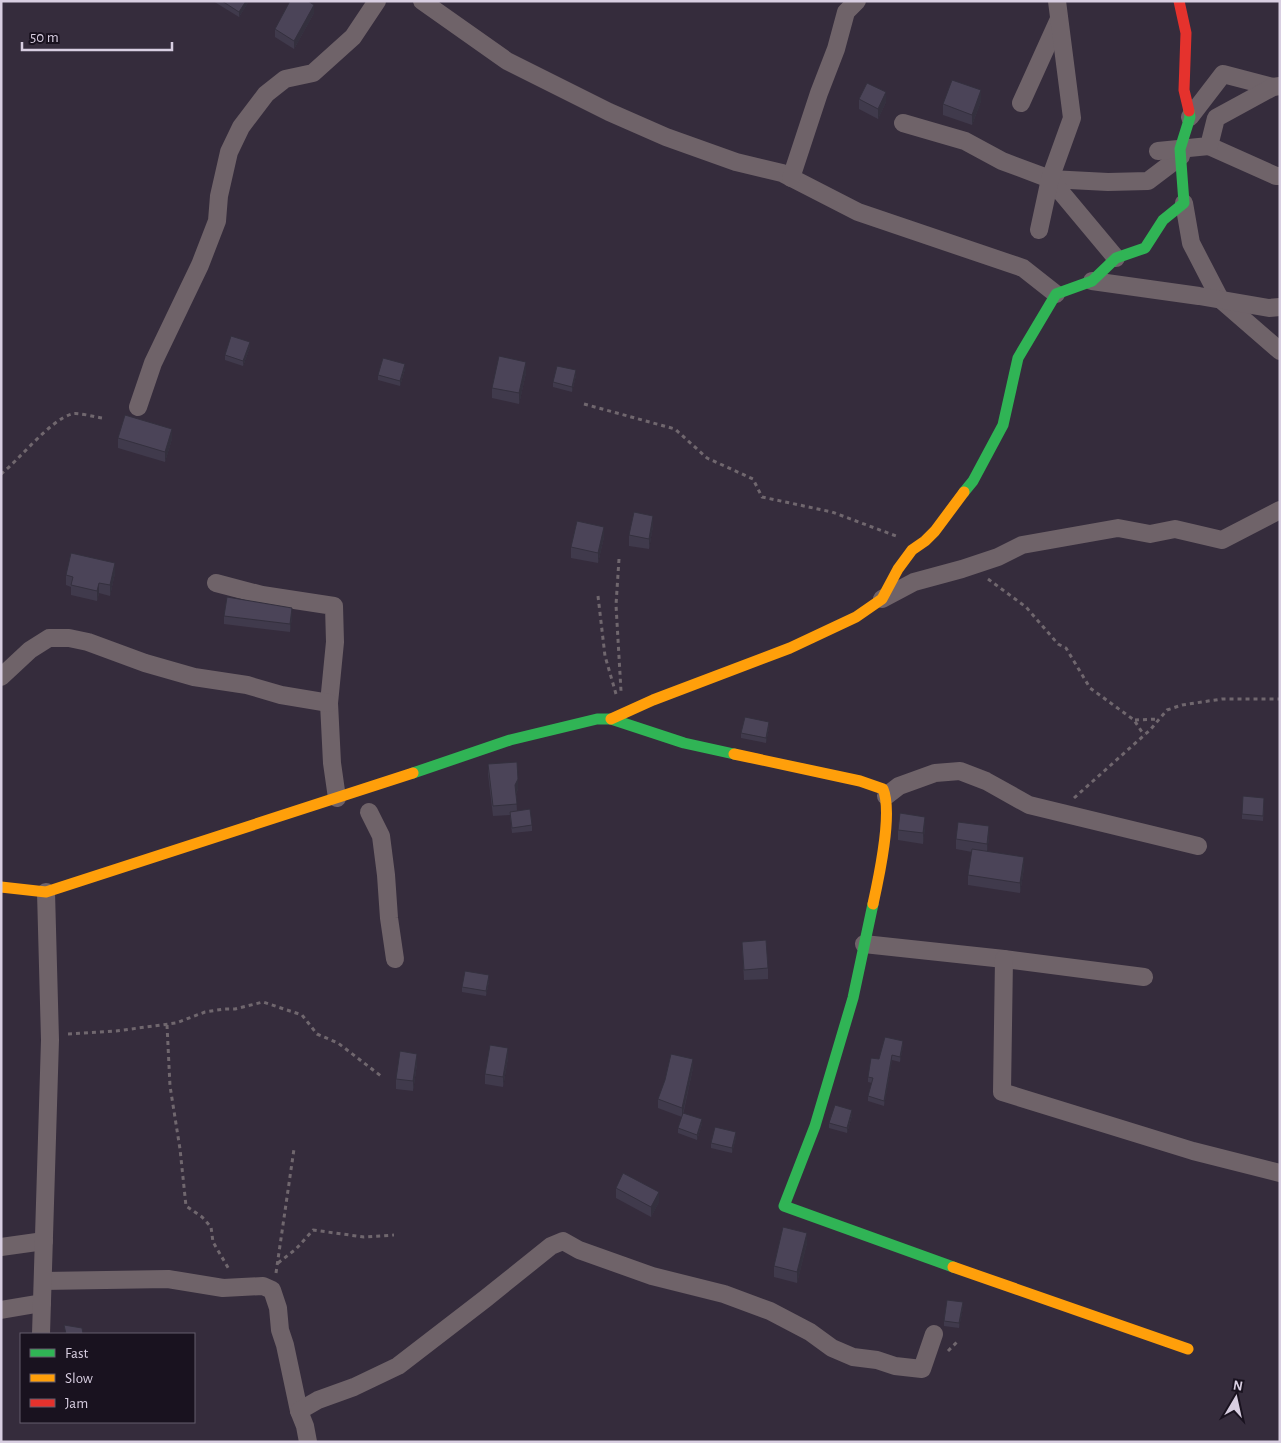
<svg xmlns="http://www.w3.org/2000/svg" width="1281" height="1443" viewBox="0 0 1281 1443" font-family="'Alegreya Sans',sans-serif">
<rect width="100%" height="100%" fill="#352c3c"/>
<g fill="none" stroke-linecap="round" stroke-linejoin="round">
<g stroke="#70676e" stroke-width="3" stroke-dasharray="4 4" stroke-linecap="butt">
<path d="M584 404 675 429 707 458 753 479 762 497 832 512 896 536"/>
<path d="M1 474C20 459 50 420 72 414 77 412 95 417 102 418"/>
<path d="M619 559 616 605 621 691"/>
<path d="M988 579 1026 607 1058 644 1066 648 1090 688 1134 720 1144 735"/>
<path d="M598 596 605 656 616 694"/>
<path d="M1135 720 1158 719"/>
<path d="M1074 798 1150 730 1167 710 1182 705 1222 699H1280"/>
<path d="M167 1025 170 1086 180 1149 186 1206 202 1217 211 1227 213 1242 230 1271"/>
<path d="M68 1034 116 1031 176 1023 205 1012 224 1009H235L263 1002 302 1015 317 1034 338 1043 381 1076"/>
<path d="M278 1263 296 1249 313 1230 364 1237 394 1235"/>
<path d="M276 1273 294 1149"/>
<path d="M948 1351 959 1340"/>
</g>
<g stroke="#6f6369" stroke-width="18">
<path d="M422 1 507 61 609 112 666 137 736 162 782 173 858 212 1023 268 1056 294"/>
<path d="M1021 103 1059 19"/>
<path d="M1190 117 1223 74 1273 87"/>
<path d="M903 123 965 141 1002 161 1050 179 1108 182 1148 181 1181 156"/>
<path d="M1209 146 1276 176H1280"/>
<path d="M1158 151 1209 146 1216 118 1273 87 1280 86"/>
<path d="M791 178 819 93 836 49 846 12 857 1"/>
<path d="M1050 179 1116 258"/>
<path d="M1184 203 1191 243 1220 299 1280 351"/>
<path d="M1039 230 1050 179 1072 118 1057 1"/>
<path d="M1092 281 1199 296 1269 308 1280 307"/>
<path d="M138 407 153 363 200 265 217 221 219 196 229 152 241 127 266 94 285 79 313 73 353 37 377 1"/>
<path d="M216 583 262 595 334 606 335 642 329 703 332 763 337 798"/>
<path d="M882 599 914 582 962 569 998 557 1022 545 1118 528 1150 534 1175 529 1222 540 1280 510"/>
<path d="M1 677 30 650 49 638H69L88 642 145 663 194 677 247 685 281 695 329 703"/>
<path d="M886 796 899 786 935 773 960 771 986 781 1029 805 1198 846"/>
<path d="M369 812 381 836 386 875 389 918 395 959"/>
<path d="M864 944 1004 959 1144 977"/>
<path d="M1004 959 1002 1092 1193 1151 1280 1173"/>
<path d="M1 1247 44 1241"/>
<path d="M43 1281 168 1279 223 1288 263 1286 272 1290 278 1308 280 1330 285 1345 299 1411"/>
<path d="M1 1310 42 1303"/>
<path d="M41 1334 50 1040 46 892"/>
<path d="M308 1442 305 1426 299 1411 318 1400 354 1387 398 1366 485 1299 551 1246 563 1241 579 1250 652 1276 724 1294 770 1311 810 1332 832 1348 853 1357 877 1360 895 1366 922 1369 934 1334"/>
</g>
<g stroke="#30b455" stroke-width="11">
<path d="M964 492 973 481 1003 425 1018 358 1056 294 1092 281 1116 258 1145 248 1163 220 1184 203 1180 149 1190 117 1189 111"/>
<path d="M413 773 510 740 597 719H611L684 743 734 754"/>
<path d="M873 904 853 998 815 1126 784 1206 953 1267"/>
</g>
<g stroke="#ff9f0a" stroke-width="11">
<path d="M611 719 653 700 790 648 856 617 882 599 898 569 912 550 925 541 935 531 964 492"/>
<path d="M734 754 860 781 883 789C893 813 879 877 873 904"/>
<path d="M1 887 46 892 413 773"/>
<path d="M953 1267 1188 1349"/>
</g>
<path stroke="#e5322d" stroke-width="11" d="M1179 1 1186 33 1184 90 1189 111"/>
</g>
<g fill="#403a4c">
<path d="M213 1H249L239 17Z"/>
<path d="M314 13 294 49 275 37V29Z"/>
<path d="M859 99 886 102 878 119 859 109Z"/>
<path d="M981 101 972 125 943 115V104Z"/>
<path d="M250 347 243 366 225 360V355Z"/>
<path d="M405 369 400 386 378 380V375Z"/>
<path d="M526 373 519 404 492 398V388Z"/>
<path d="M576 375 572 392 553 387V382Z"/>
<path d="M118 438 172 439 165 462 118 448Z"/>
<path d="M653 526 649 549 629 546V535Z"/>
<path d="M604 537 598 563 571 558V547Z"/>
<path d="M115 573 110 596 99 593 97 601 71 595V587L66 585V575Z"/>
<path d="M224 616H292L290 632 224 624Z"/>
<path d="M769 727 766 743 741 738V733Z"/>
<path d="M488 764 518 789 516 794 517 811 532 825V831L512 833 510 815 493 816 488 774Z"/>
<path d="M1264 804 1263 821 1242 819V814Z"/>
<path d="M925 827 923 844 898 840V830Z"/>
<path d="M989 837 987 852 1024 868 1020 893 968 885V875L972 852 956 849V839Z"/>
<path d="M742 942 768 968V979L744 980Z"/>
<path d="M489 981 486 996 462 992V987Z"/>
<path d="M903 1046 900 1062 892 1060 884 1106 868 1101V1096L872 1083 868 1082V1077L879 1059Z"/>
<path d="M508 1058 503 1087 485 1084V1074Z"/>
<path d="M417 1064 413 1091 396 1089V1079Z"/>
<path d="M693 1068 683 1115 702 1124 697 1140 678 1133V1128L682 1117 658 1108V1099Z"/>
<path d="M852 1115 847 1133 829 1128V1123Z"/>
<path d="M736 1137 732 1153 711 1148V1143Z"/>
<path d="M616 1188 659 1202 651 1217 616 1198Z"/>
<path d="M807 1243 797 1283 774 1277V1266Z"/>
<path d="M963 1307 959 1328 944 1326V1321Z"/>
</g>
<g fill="#34303e">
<path d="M246 1H249L239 17V12Z"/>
<path d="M314 5V13L294 49V41Z"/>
<path d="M981 90V101L972 125V115Z"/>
<path d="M886 92V102L878 119V109Z"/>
<path d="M250 342V347L243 366V361Z"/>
<path d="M526 362V373L519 404V393Z"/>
<path d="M405 364V369L400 386V381Z"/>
<path d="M576 370V375L572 392V387Z"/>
<path d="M172 429V439L165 462V452Z"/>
<path d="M653 516V526L649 549V539Z"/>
<path d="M604 527V537L598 563V553Z"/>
<path d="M115 563V573L110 596V585Z"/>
<path d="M99 583V593L97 601V591Z"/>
<path d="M292 608V616L290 632V624Z"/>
<path d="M769 722V727L766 743V738Z"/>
<path d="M518 779V789L515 795V785Z"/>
<path d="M925 817V827L923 844V833Z"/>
<path d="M989 826V837L987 854V844Z"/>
<path d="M1024 857V868L1020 893V883Z"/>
<path d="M489 975V981L486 996V991Z"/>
<path d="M903 1041V1046L900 1062V1057Z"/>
<path d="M508 1048V1058L503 1087V1077Z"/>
<path d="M417 1054V1064L413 1091V1081Z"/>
<path d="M892 1055V1060L884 1106V1101Z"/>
<path d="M693 1059V1068L682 1117V1108Z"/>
<path d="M852 1110V1115L847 1133V1128Z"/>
<path d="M702 1119V1124L697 1140V1135Z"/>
<path d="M736 1132V1137L732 1153V1148Z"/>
<path d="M659 1192V1202L651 1217V1207Z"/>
<path d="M807 1233V1243L797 1283V1272Z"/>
<path d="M963 1302V1307L959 1328V1323Z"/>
</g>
<g fill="#4b4458" stroke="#34303e">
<path d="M222 1H246L239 12Z"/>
<path d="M290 1H308L314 5 294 41 275 29Z"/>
<path d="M952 80 981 90 972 115 943 104Z"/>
<path d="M867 83 886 92 878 109 859 99Z"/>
<path d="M231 336 250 342 243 361 225 355Z"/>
<path d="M499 356 526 362 519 393 492 388Z"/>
<path d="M383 358 405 364 400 381 378 375Z"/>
<path d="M557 366 576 370 572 387 553 382Z"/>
<path d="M125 415 172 429 165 452 118 438Z"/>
<path d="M634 512 653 516 649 539 629 535Z"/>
<path d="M577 521 604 527 598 553 571 547Z"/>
<path d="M71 553 115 563 110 585 99 583 97 591 71 585 73 577 66 575Z"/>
<path d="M227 597 292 608 290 624 224 616Z"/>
<path d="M745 717 769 722 766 738 741 733Z"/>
<path d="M517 762 518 779 515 785 517 804 493 806 488 764Z"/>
<path d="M1243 796 1264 798 1263 816 1242 814Z"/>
<path d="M530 809 532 825 512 828 510 812Z"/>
<path d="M900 813 925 817 923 833 898 830Z"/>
<path d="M958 822 989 826 987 844 956 839Z"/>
<path d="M972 849 1024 857 1020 883 968 875Z"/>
<path d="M766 940 768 968 744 970 742 942Z"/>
<path d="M465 971 489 975 486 991 462 987Z"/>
<path d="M885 1037 903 1041 900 1057 892 1055 884 1101 868 1096 873 1078 868 1077 871 1058 879 1059Z"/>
<path d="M490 1045 508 1048 503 1077 485 1074Z"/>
<path d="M400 1051 417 1054 413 1081 396 1079Z"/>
<path d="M671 1054 693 1059 682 1108 658 1099 665 1080Z"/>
<path d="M835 1105 852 1110 847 1128 829 1123Z"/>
<path d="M683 1113 702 1119 697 1135 678 1128Z"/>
<path d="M715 1127 736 1132 732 1148 711 1143Z"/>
<path d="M623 1173 659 1192 651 1207 616 1188Z"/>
<path d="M783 1227 807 1233 797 1272 774 1266Z"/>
<path d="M947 1300 963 1302 959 1323 944 1321Z"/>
<path d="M64 1325 82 1328 83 1334H66Z"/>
</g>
<rect width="1281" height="1443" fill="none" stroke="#d8cee1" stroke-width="5"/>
<rect x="20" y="1333" width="175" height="90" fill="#19121f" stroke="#655d6d"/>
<rect x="30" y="1349" width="25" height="8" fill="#30b455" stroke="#655d6d"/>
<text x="65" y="1358" font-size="15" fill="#d8cee1">Fast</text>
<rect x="30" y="1374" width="25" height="8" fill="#ff9f0a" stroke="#655d6d"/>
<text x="65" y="1383" font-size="15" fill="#d8cee1">Slow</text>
<rect x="30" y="1399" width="25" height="8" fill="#e5322d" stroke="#655d6d"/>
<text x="65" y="1408" font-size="15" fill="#d8cee1">Jam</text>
<g transform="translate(1236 1398) rotate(9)" stroke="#19121f" stroke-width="4" paint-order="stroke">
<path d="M0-4L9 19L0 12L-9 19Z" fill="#d8cee1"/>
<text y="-8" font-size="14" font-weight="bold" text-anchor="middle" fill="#d8cee1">N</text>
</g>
<path d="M22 42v8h150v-8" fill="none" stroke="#d8cee1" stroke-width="2.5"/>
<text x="30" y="42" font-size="15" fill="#d8cee1" stroke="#19121f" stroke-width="4" paint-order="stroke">50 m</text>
</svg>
